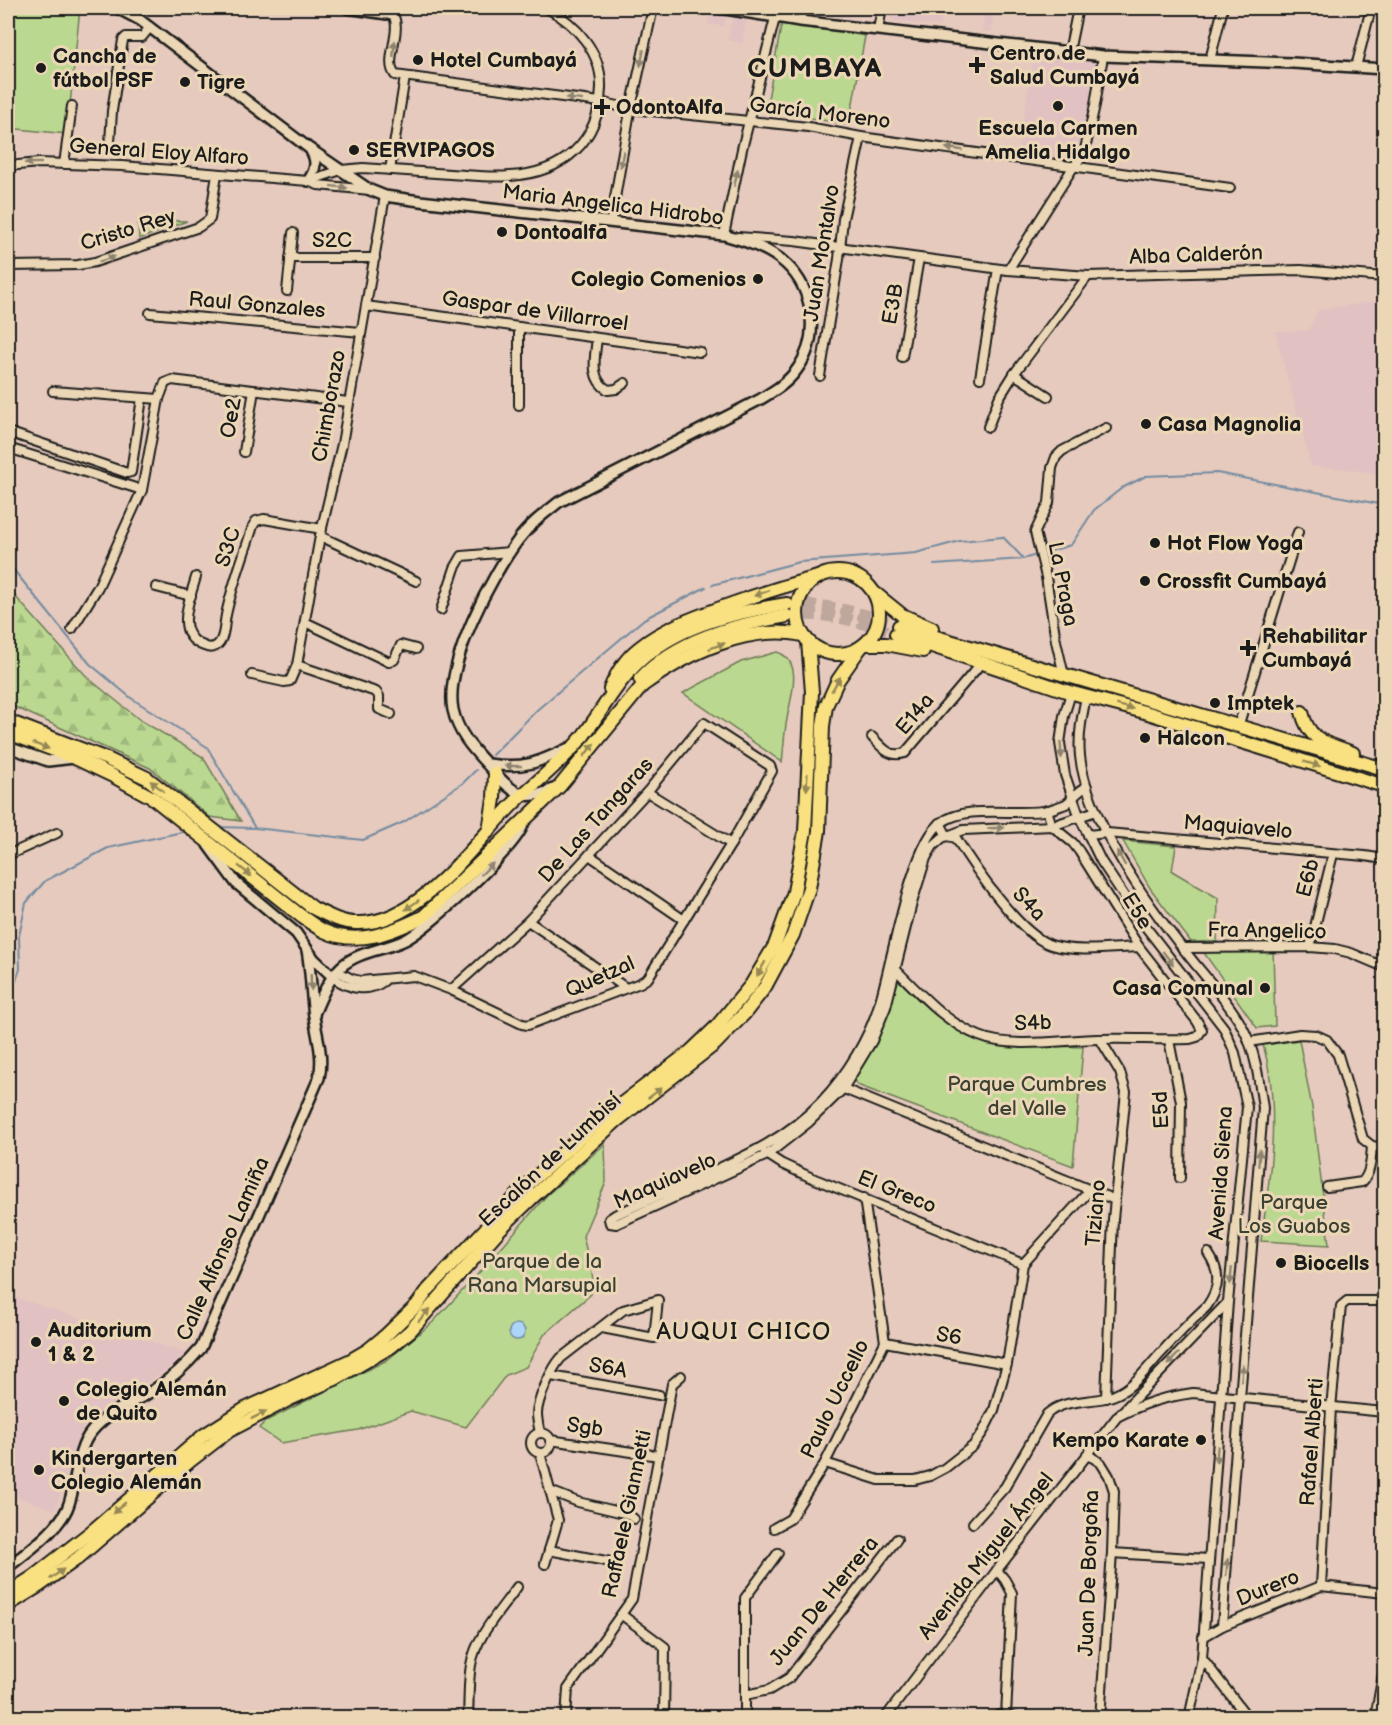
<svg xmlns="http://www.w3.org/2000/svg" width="1392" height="1725" viewBox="0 0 1392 1725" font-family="'Balsamiq Sans',sans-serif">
<defs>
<pattern id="forest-firs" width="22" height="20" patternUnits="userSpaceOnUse" patternTransform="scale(1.5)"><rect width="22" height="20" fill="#bbd890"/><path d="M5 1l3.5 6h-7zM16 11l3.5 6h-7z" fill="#a0b97c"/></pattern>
</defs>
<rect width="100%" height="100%" fill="#e6cabd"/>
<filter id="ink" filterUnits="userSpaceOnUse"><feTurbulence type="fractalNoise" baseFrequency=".0167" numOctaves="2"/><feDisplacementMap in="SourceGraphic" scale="12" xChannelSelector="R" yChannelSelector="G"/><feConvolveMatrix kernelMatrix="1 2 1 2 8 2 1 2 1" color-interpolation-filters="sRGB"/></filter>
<g filter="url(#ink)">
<g fill="#e2c1c2">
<path d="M888 8H943L940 26 892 20 887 12Z"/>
<path d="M985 8H995L991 32 982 31Z"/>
<path d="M710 11 727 13 724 26 708 24Z"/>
<path d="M733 15 747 18 742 43 728 40Z"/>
<path d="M1034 56 1098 62 1084 150 1072 160 1018 150Z"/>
<path d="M1384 300V475L1355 470 1311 466 1275 331H1308L1318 310Z"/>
<path d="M8 1295 189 1354 83 1427 55 1510 8 1494Z"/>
</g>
<path fill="url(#forest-firs)" stroke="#6c7a56" stroke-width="1.5" d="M14 595 88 678 140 720 203 757 241 821 210 817 150 768 8 704V600Z"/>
<g fill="#bbd890" stroke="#6c7a56" stroke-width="1.5">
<path d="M8 8H80L67 134 8 128Z"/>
<path d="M782 21 865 36 849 125 766 110Z"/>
<path d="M138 220 187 221 139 239Z"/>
<path d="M777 652C805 661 790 699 787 719 784 733 784 748 782 762L683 693 741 662Z"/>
<path d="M1123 841 1176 846 1172 871 1218 898 1217 942H1191L1150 888Z"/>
<path d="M1273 948 1275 1026 1257 1028 1202 950Z"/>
<path d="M895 979 902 983 922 1003 967 1036 988 1044 1083 1047 1073 1166 860 1086 855 1082 854 1076 886 985Z"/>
<path d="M1299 1040 1312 1107 1329 1245 1261 1241C1270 1180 1281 1104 1263 1045Z"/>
<path d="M605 1144 606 1182 583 1236 593 1279 591 1294 544 1335 526 1367 506 1375 466 1427 411 1411 358 1430 281 1443 259 1428 266 1421 387 1360 433 1322 477 1275 547 1195Z"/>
</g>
<circle fill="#add5f8" stroke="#738ba0" stroke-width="1.5" cx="517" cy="1332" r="8"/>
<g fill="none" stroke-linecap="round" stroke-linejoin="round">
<g stroke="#738ba0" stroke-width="2">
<path d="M8 563 90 664 131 698 207 747 255 828"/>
<path d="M934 565 1023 559 1071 545 1094 510 1122 488 1146 476 1217 473 1384 505"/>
<path d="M712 585 799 562 916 553 960 541 1003 537 1022 557"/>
<path d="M492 755 538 709 644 619 706 587"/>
<path d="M216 827 255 828 363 840 404 822 463 783 476 770"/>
<path d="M8 1004 20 969 19 936 26 903 45 881 108 848 187 831"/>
</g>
<g stroke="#bea79d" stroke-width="12" stroke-dasharray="12 6" stroke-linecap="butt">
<path d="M787 604C831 605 858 612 899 626"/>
<path d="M787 616C828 611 857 621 896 634"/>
</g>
<defs>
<g id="minor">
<path d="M392 13C404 30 383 60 395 75L600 102 632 109 808 127 861 137 1230 188"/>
<path d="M800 21 803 8"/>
<path d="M878 30 882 8"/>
<path d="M1069 52 1078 8"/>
<path d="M1210 60 1223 8"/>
<path d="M1356 67 1371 8"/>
<path d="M110 143 112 111 123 40 126 37H142L150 27"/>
<path d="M64 164 72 106"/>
<path d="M8 166 39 163 122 166 308 181 318 185 370 190"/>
<path d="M390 170 405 77"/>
<path d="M308 181 341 170 363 168C392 170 421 172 450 174 470 175 490 178 510 176 563 173 599 142 601 88 602 52 576 24 547 8"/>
<path d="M385 196 342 444 320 536 297 665 376 692 379 696V709L391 714"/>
<path d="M611 221 629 117 653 8"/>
<path d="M724 235 742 149 775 18"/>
<path d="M738 237 794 241 1008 270 1088 276 1301 270 1384 277"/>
<path d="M290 258H375"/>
<path d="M8 266 78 265 95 262 199 227 210 219 217 174"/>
<path d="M1008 270 1074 166 1084 154 1095 105 1103 56"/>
<path d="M287 291 293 233"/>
<path d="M366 306 700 352"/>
<path d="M150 313 361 332"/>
<path d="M597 338C595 357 589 379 608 390L616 389 625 383"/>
<path d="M902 357 919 258"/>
<path d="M1014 374 1048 396"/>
<path d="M820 376 839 259 843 219 861 137"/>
<path d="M980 378 998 269"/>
<path d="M53 391 159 399"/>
<path d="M519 405V327"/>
<path d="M988 427 999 398 1014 374 1088 276"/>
<path d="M8 432 127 473 131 472 142 398"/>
<path d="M8 448 142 490"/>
<path d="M244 452 254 390"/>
<path d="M320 536 416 581"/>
<path d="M196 577C190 599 173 635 204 646 210 649 216 648 220 642 225 634 224 624 226 615 232 585 244 555 253 526L256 521 264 519 322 529"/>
<path d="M156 587 191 596"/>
<path d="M441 610 455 568 462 556 510 552"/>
<path d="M305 622 389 662 394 660 401 645 416 649"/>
<path d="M72 629 98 587 142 490 159 399 165 383 172 380 348 402"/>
<path d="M1063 671 1056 641 1046 577 1035 532 1049 503 1052 468 1056 457 1062 451 1106 428"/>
<path d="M252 675 284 682 290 681 297 665"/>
<path d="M1071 693 1064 716 1060 743 1065 775 1080 818 1101 861 1138 917 1224 1028 1235 1053 1247 1107 1228 1302 1202 1658 1189 1718"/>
<path d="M1086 697C1082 716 1078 735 1080 756 1087 820 1148 905 1188 955 1206 978 1229 1002 1243 1028 1256 1053 1259 1080 1263 1108L1222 1626"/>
<path d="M1238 727 1298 532"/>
<path d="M872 737C883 748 889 758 905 753L977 668"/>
<path d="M1087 787C1077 791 1074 798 1066 804 1061 806 1054 808 1049 810 1018 817 968 803 941 823 911 844 892 962 880 1001 870 1037 847 1075 821 1102 787 1138 746 1156 702 1176 673 1189 644 1202 615 1215L609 1219 610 1223 616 1224 767 1155 809 1122 843 1089 872 1041 886 1007 912 903 926 858 933 846 942 838 963 830 1052 826 1096 811"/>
<path d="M647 792 731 844"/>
<path d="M940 823 947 836 956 838C973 866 1020 935 1051 945 1078 953 1110 948 1139 947"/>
<path d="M1088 835 1107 833 1365 856 1384 859"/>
<path d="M8 855 57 833"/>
<path d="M589 855 684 920"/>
<path d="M528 921 626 988"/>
<path d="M1310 947 1333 854"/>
<path d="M1182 948 1310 947 1335 949 1351 953 1384 967"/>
<path d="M893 967C919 992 944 1022 979 1036 1010 1049 1063 1040 1097 1039 1128 1038 1159 1040 1190 1039L1197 1037 1202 1030 1197 1021 1139 947 1079 851 1073 843 1052 826 1047 810"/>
<path d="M337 971 352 979 361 981 414 976 451 990 522 1024 528 1025 640 983 648 978 731 844 772 771 770 766 704 723 647 792 528 921 451 990"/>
<path d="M333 977C348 989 368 993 384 981"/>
<path d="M1100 1039 1120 1072 1126 1092 1113 1219 1106 1398"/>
<path d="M1169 1040 1181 1102 1180 1178"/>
<path d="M1249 1042 1300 1034 1316 1035 1327 1040 1338 1055 1363 1139 1372 1146 1384 1148"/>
<path d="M839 1087 1115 1200"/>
<path d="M765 1153 782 1164 810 1177 1023 1264"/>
<path d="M1327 1187 1362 1182C1371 1173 1371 1158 1372 1146"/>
<path d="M885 1342 1007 1364"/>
<path d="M551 1376 659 1395"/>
<path d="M1121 1413 1228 1302"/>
<circle cx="541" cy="1443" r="10"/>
<path d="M540 1433C539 1427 537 1420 537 1414 537 1400 552 1368 561 1358L623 1310 658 1300 654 1338 602 1328"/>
<path d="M550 1440 659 1456"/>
<path d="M540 1453 558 1520 545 1564"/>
<path d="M1087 1454 1101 1463 1109 1476 1114 1491 1112 1553 1100 1718"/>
<path d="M825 1463 879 1480H915L930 1476 945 1468 973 1446 983 1432 994 1410 1007 1364 1023 1264 1090 1190"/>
<path d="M550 1491 578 1502 628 1514 634 1519"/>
<path d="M973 1523 1005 1487 1047 1414C1067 1396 1099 1405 1121 1392 1137 1383 1149 1366 1161 1353 1176 1336 1191 1321 1207 1306 1220 1288 1221 1272 1208 1253"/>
<path d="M774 1528 790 1519 825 1463 885 1342 864 1198"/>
<path d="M549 1550 611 1562"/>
<path d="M1112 1553 1208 1559"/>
<path d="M997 1570 1005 1580 1012 1593 1006 1716"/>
<path d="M1321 1586 1331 1408 1341 1306 1347 1301H1384"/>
<path d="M622 1615 665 1647 664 1718"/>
<path d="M1203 1637 1222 1626 1321 1586 1384 1593"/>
<path d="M1202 1658 1248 1718"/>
<path d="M745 1695 769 1690 789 1678 897 1539"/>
<path d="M468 1718C469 1700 468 1682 471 1665 476 1636 500 1611 517 1587"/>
<path d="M566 1718 568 1689 632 1599 672 1384 681 1376"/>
<path d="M745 1718V1598L778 1553"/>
<path d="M885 1718 997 1570 1117 1417C1144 1403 1164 1397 1193 1393L1384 1412"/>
<path d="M996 1718 999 1715 1015 1718"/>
<path d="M1375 1718 1384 1669"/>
</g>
<g id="tertiary">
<path d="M117 8 140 20 310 149 370 190 385 196 420 201 724 235C745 241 769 248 786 264 814 290 820 337 798 368 788 383 774 391 759 400L559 502C545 513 530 524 519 539 492 574 444 665 453 710 459 737 477 753 495 773 515 795 525 802 553 789"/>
<path d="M347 8 387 14 392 13 398 8"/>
<path d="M719 8 800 21 1103 56 1293 63 1384 69"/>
<path d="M308 181C315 171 318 162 311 151"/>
<path d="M8 747 48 761 74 758"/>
<path d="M488 764C525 769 537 763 571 747"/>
<path d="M208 845 236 883 296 933 314 959 333 977"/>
<path d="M314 1014C321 998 328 979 342 966 359 951 385 950 405 940 428 929 515 848 523 825"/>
<path d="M8 1567C26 1553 57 1531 67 1509 77 1487 75 1450 92 1431 108 1412 129 1405 149 1393 170 1380 186 1366 201 1348L319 1078C324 1056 317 1038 314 1016 311 994 311 972 307 950"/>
</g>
<g id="primary">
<circle cx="838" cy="613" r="41"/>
<path d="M876 594 902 615 932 628"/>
<path d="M899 626 1384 769"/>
<path d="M896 634 1069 692 1148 713 1384 786"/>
<path d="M865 644H886L923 651"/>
<path d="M640 679C677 639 735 625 787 616"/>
<path d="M610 689C616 674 626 658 639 648 664 628 696 617 726 606 756 595 787 585 818 577"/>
<path d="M1302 712C1309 742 1327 743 1353 753"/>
<path d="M8 721 107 759 147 778 313 908C327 915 341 923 356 923 417 926 472 846 511 806 534 783 563 762 583 736 603 710 618 679 644 657 684 623 737 612 787 604"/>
<path d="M8 733 75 758 113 776 153 798 301 916C308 921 316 927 324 931 358 947 392 932 423 917L560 786 643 685C688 653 747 624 803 635"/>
<path d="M489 831 494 799 495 773"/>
<path d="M8 1593 33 1577 91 1532 204 1435 245 1409 351 1360 368 1350 385 1336 417 1305 428 1290 526 1186 600 1120 691 1051 716 1027 751 985 775 945 794 892 805 831 812 692 808 641"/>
<path d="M8 1605 39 1586 78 1558 190 1461 229 1431 292 1398 335 1379 392 1346 410 1331 500 1229 535 1195 615 1122 715 1044 744 1014 765 987 793 935 809 888 819 831 823 726 826 706 838 680 861 647"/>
</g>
</defs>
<use href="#minor" stroke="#1c1c1c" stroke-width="12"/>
<use href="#tertiary" stroke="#1c1c1c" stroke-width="14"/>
<use href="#primary" stroke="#1c1c1c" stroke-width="16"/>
<use href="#minor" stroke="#ebd7b5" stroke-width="8"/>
<use href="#tertiary" stroke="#ebd7b5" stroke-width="9"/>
<use href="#primary" stroke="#f9e181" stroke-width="12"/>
</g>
<defs><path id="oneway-solid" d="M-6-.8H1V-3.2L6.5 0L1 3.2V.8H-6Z" transform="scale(1.5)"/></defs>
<g fill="#8e8370">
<use href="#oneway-solid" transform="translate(394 49) rotate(-84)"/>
<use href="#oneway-solid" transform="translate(642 58) rotate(101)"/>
<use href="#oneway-solid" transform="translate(574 99) rotate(-173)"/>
<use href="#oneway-solid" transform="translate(954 149) rotate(-172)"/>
<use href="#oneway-solid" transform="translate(622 159) rotate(100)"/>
<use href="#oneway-solid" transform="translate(33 163) rotate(-180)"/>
<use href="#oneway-solid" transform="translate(736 178) rotate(-78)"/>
<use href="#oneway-solid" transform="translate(339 187) rotate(7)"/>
<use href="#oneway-solid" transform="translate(107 259) rotate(-18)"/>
<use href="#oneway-solid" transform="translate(1061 750) rotate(86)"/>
<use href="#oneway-solid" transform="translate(513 766) rotate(-179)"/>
<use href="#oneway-solid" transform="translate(996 828) rotate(-2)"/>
<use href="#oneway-solid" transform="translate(1121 858) rotate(-119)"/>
<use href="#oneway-solid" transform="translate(487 869) rotate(-44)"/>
<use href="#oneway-solid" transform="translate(1168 958) rotate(52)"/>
<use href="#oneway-solid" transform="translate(311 982) rotate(88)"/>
<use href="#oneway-solid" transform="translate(1259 1158) rotate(-86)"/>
<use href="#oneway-solid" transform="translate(1231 1276) rotate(95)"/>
<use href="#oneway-solid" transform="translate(1173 1359) rotate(134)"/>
<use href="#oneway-solid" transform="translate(1242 1373) rotate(-85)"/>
<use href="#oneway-solid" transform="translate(1217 1454) rotate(95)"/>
<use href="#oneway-solid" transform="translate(1227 1567) rotate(-85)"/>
</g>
<g fill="#968854">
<use href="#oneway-solid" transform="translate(762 593) rotate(160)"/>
<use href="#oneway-solid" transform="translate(717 646) rotate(-20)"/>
<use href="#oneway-solid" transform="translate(836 684) rotate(-59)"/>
<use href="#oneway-solid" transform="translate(1125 707) rotate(15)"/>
<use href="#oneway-solid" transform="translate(41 746) rotate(20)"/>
<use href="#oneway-solid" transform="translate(589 750) rotate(-51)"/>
<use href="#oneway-solid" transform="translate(1312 764) rotate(17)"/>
<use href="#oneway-solid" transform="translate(807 782) rotate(92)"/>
<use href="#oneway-solid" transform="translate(157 786) rotate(-142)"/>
<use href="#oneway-solid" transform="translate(245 871) rotate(39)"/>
<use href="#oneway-solid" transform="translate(412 905) rotate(144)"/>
<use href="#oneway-solid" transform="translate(761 969) rotate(120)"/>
<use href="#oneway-solid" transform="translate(655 1093) rotate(-37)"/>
<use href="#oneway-solid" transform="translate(424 1315) rotate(-49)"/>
<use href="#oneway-solid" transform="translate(259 1415) rotate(-27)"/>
<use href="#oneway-solid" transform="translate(119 1508) rotate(139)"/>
<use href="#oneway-solid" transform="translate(57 1574) rotate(-36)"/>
</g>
</g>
<g fill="#1c1c1c" stroke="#ebd7b5" stroke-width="2">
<circle cx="418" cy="60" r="6"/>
<path d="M974 56h6v6h6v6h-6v6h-6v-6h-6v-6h6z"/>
<circle cx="41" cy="68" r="6"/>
<circle cx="185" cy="82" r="6"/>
<circle cx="1058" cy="106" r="6"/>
<path d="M599 98h6v6h6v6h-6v6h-6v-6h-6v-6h6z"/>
<circle cx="354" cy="150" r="6"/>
<circle cx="502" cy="232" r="6"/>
<circle cx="758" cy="279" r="6"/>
<circle cx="1146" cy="424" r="6"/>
<circle cx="1155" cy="543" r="6"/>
<circle cx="1145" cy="581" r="6"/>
<path d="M1245 639h6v6h6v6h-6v6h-6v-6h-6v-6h6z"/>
<circle cx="1215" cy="703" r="6"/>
<circle cx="1145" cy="738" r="6"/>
<circle cx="1265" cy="988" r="6"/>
<circle cx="1281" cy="1263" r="6"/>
<circle cx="36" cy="1342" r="6"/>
<circle cx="64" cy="1401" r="6"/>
<circle cx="1201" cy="1440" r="6"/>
<circle cx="39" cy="1470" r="6"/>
</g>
<g text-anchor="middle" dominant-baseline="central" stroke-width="6" stroke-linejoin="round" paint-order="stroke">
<g font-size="21" font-weight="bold" fill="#1c1c1c" stroke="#ebd7b5" text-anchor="start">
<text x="990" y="53">Centro de<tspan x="990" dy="24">Salud Cumbayá</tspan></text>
<text x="53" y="56">Cancha de<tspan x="53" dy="24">fútbol PSF</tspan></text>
<text x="430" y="60">Hotel Cumbayá</text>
<text x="197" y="82">Tigre</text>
<text x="616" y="107">OdontoAlfa</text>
<text x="1058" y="128" text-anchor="middle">Escuela Carmen<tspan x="1058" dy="24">Amelia Hidalgo</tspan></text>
<text x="366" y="150">SERVIPAGOS</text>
<text x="514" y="232">Dontoalfa</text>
<text x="746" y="279" text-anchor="end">Colegio Comenios</text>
<text x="1158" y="424">Casa Magnolia</text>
<text x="1167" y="543">Hot Flow Yoga</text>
<text x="1157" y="581">Crossfit Cumbayá</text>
<text x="1262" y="636">Rehabilitar<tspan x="1262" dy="24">Cumbayá</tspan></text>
<text x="1227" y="703">Imptek</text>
<text x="1157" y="738">Halcon</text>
<text x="1253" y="988" text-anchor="end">Casa Comunal</text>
<text x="1293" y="1263">Biocells</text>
<text x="48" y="1330">Auditorium<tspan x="48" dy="24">1 &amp; 2</tspan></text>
<text x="76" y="1389">Colegio Alemán<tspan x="76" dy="24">de Quito</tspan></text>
<text x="1189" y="1440" text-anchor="end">Kempo Karate</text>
<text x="51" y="1458">Kindergarten<tspan x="51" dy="24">Colegio Alemán</tspan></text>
</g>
<g font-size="21" fill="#1c1c1c" stroke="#ebd7b5">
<text transform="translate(820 113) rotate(7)">García Moreno</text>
<text transform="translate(159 152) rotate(4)">General Eloy Alfaro</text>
<text transform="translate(613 205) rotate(7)">Maria Angelica Hidrobo</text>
<text transform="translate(128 230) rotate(-17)">Cristo Rey</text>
<text x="332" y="240">S2C</text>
<text transform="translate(822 253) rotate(-81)">Juan Montalvo</text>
<text transform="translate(1196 255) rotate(-2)">Alba Calderón</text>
<text transform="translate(893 304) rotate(-80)">E3B</text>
<text transform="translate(257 305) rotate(5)">Raul Gonzales</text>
<text transform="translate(535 311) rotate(8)">Gaspar de Villarroel</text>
<text transform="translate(329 406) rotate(-80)">Chimborazo</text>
<text transform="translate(231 418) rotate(-80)">Oe2</text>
<text transform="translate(228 547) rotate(-72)">S3C</text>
<text transform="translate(1063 584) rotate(79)">La Praga</text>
<text transform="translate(915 714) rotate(-50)">E14a</text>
<text transform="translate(596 820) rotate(-48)">De Las Tangaras</text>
<text transform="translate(1238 827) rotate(5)">Maquiavelo</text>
<text transform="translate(1308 878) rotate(-76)">E6b</text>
<text transform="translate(1029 904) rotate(47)">S4a</text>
<text transform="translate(1137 911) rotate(58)">E5e</text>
<text transform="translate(1267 931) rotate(1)">Fra Angelico</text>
<text transform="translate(600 977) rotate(-24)">Quetzal</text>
<text transform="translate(1033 1023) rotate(-2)">S4b</text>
<text transform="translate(1161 1110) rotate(-93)">E5d</text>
<text transform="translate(550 1160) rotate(-43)">Escalón de Lumbisí</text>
<text transform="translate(1221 1173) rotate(-86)">Avenida Siena</text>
<text transform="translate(665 1181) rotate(-24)">Maquiavelo</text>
<text transform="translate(897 1192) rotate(22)">El Greco</text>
<text transform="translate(1096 1213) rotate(-85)">Tiziano</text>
<text transform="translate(223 1249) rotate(-66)">Calle Alfonso Lamiña</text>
<text transform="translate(949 1336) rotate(10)">S6</text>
<text transform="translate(608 1368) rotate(10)">S6A</text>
<text transform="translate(835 1399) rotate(-64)">Paulo Uccello</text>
<text transform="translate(585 1427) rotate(8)">Sgb</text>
<text transform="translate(1312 1442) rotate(-86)">Rafael Alberti</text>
<text transform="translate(627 1514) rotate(-78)">Raffaele Giannetti</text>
<text transform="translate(986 1556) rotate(-52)">Avenida Miguel Ángel</text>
<text transform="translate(1089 1573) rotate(-88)">Juan De Borgoña</text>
<text transform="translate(1268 1588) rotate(-22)">Durero</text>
<text transform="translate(824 1601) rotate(-51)">Juan De Herrera</text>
</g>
<g font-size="21" fill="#3c4233" stroke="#ebd7b5">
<text x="1027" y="1084">Parque Cumbres<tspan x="1027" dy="24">del Valle</tspan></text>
<text x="1294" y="1202">Parque<tspan x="1294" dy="24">Los Guabos</tspan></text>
<text x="542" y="1261">Parque de la<tspan x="542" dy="24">Rana Marsupial</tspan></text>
</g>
<g font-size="24" letter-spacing="1.5" fill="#1c1c1c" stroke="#ebd7b5">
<text x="744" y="1331">AUQUI CHICO</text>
</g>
<g font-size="27" font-weight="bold" letter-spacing="1.5" fill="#1c1c1c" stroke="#ebd7b5">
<text x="815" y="69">CUMBAYA</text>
</g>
</g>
<rect width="1392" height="1725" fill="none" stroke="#ebd7b5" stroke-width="30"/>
<rect x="15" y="15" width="1362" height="1695" fill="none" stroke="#1c1c1c" stroke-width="2" filter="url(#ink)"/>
</svg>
